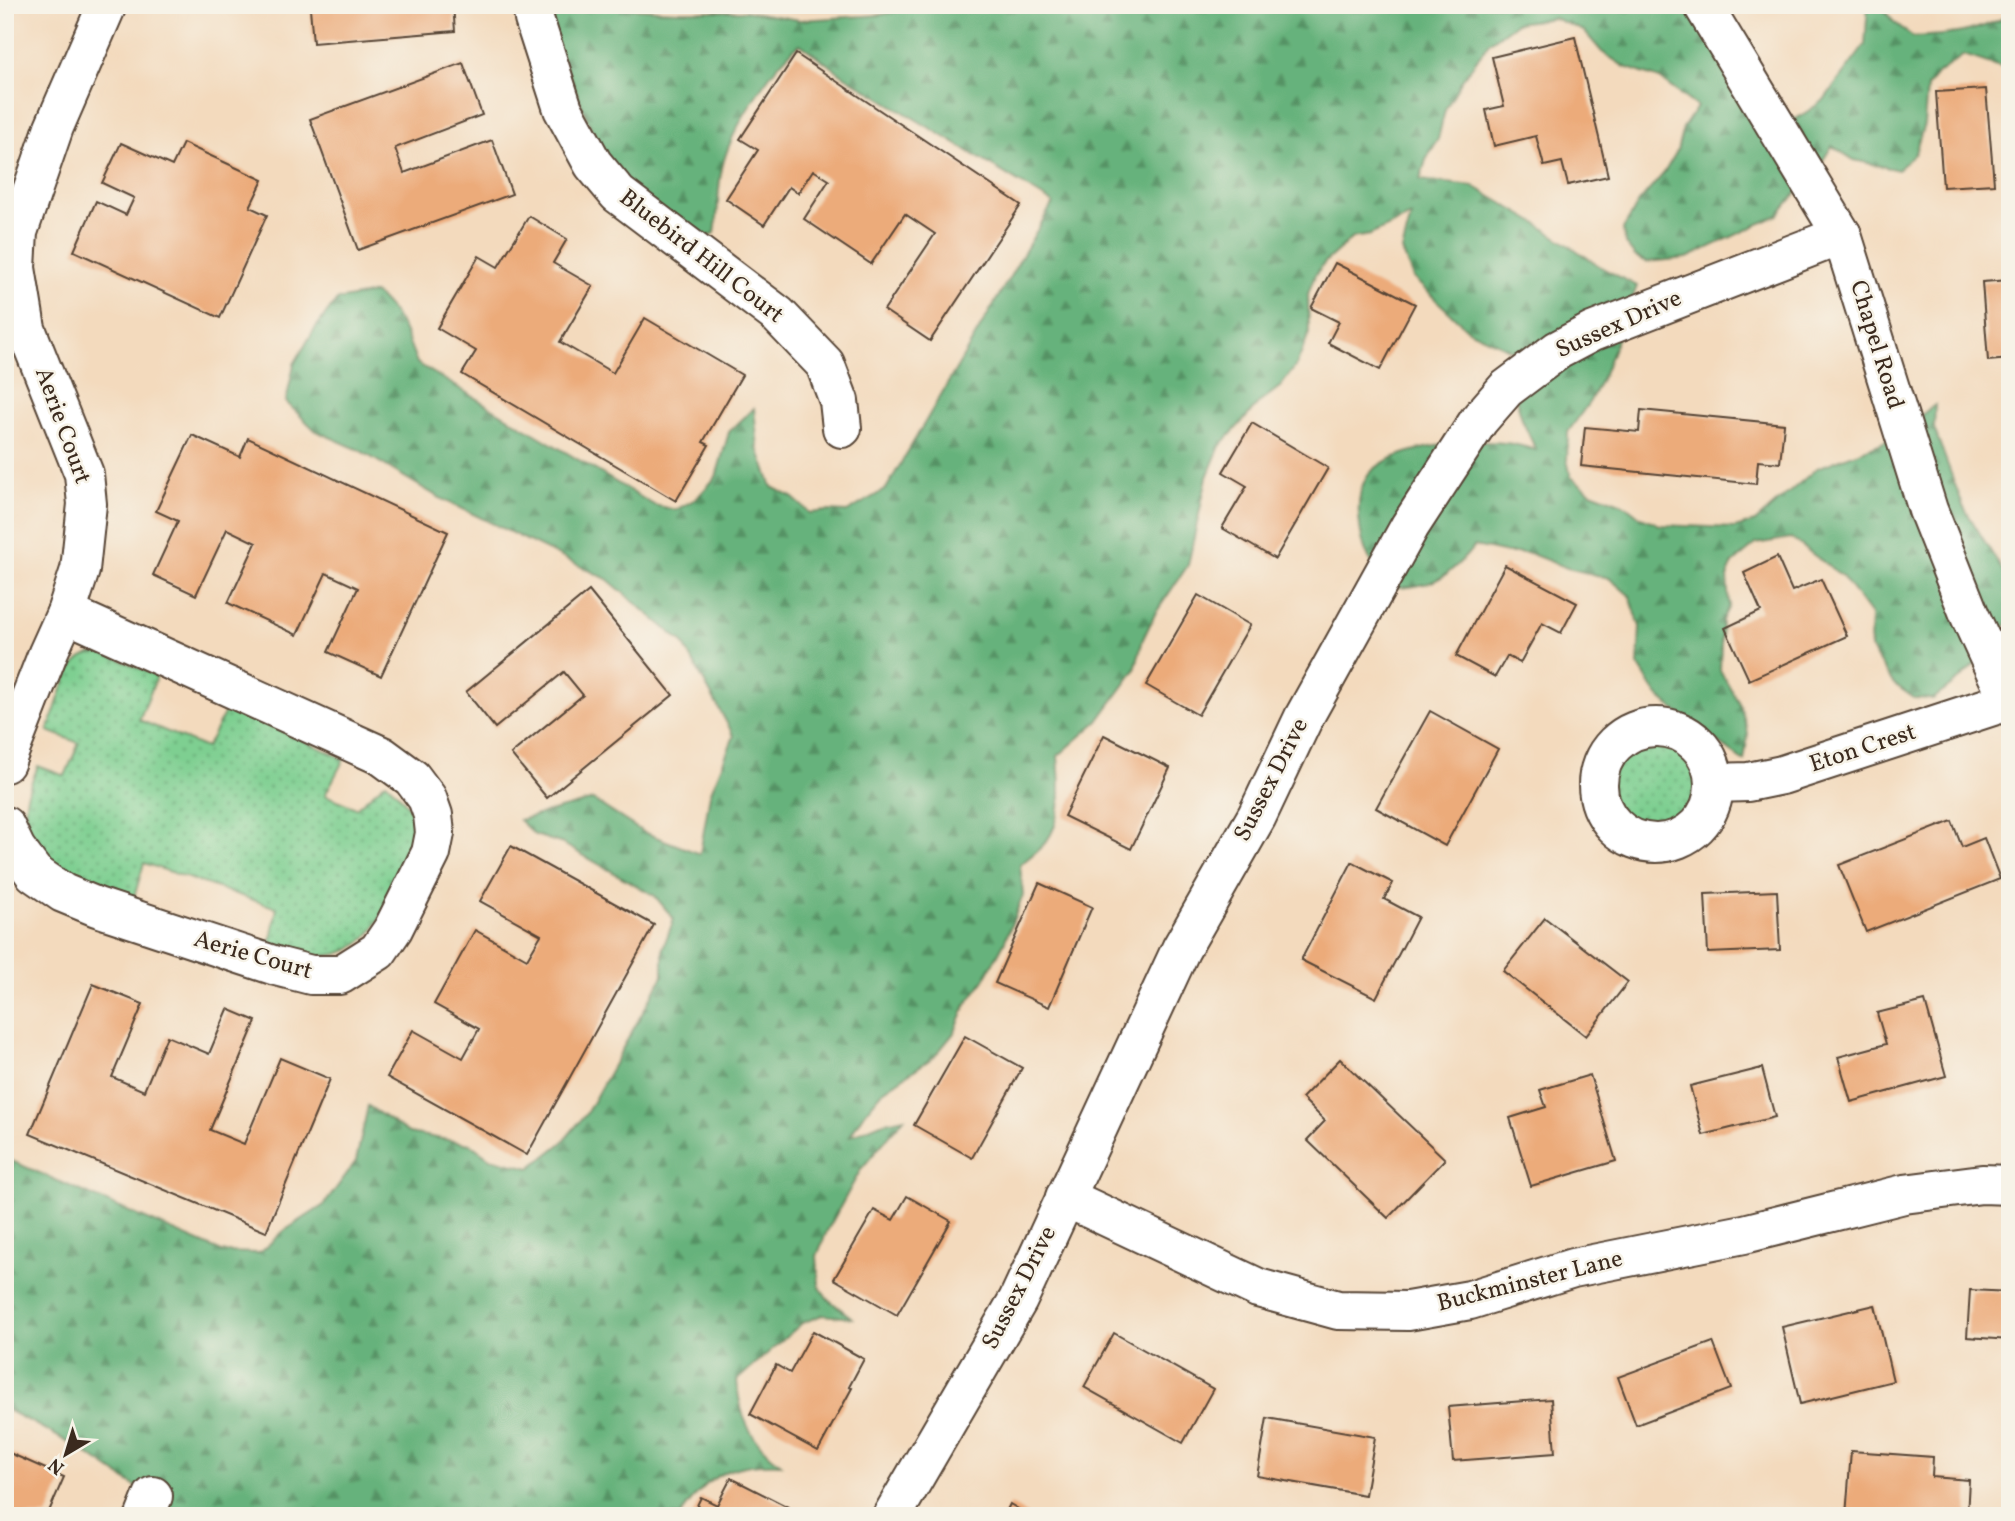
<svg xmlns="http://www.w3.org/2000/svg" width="2015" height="1521" viewBox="0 0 2015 1521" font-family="Vollkorn,serif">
<defs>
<pattern id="grass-dots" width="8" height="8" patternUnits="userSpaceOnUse" patternTransform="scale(1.75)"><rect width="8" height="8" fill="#7ecf91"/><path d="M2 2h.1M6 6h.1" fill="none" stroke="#68a876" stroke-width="1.8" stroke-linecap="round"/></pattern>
<pattern id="forest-firs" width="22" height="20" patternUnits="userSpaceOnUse" patternTransform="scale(1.75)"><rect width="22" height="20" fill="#66b27b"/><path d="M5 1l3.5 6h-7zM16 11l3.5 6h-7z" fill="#559164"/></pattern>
</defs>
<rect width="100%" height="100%" fill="#f7f3e8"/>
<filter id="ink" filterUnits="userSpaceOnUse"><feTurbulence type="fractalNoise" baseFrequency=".0143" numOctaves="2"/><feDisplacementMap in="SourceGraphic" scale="14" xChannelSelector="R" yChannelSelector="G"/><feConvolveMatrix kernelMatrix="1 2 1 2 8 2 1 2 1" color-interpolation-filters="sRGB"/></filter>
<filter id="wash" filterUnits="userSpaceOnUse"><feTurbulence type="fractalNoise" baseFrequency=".00686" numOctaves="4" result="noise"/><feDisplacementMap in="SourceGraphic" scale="28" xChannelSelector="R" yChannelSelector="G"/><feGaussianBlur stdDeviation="1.57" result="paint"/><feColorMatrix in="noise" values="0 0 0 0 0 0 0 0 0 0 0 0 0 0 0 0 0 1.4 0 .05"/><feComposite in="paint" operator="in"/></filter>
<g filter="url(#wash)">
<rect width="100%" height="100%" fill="#f3dabd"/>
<g fill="url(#grass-dots)" stroke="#5c7c58" stroke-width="2">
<path d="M99 653 119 659 157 676 139 720 206 748 228 706 344 759 325 795 356 808 386 782C400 795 415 810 417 831 418 847 381 921 370 933 365 939 355 947 348 950 321 962 297 954 270 945L277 908 144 863 133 901C88 882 18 864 26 802 27 790 34 777 38 766L65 776 79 743 48 731C55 712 64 674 78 661 84 655 91 654 99 653Z"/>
<circle cx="1656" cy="785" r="58"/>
</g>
<path fill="url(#forest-firs)" stroke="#506e4c" stroke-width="2" d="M571 5 679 11H746L800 20 880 15 925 5H1717L1757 114 1796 119 1823 101 1865 45 1868 5H1880L1893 21 1913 37C1953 35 1973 33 2010 15V77L2006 69 1964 55 1938 73 1927 87 1924 124 1915 153 1898 170 1854 160 1832 146 1820 165 1778 215 1687 258 1647 262 1635 256 1625 243 1623 229 1639 202 1664 173 1677 151 1683 128 1697 107 1660 79 1625 67 1602 52 1584 31 1554 18 1516 23 1489 43 1461 81 1445 110 1438 139 1426 160 1420 180 1473 186 1536 223 1604 269 1637 286 1605 371 1590 401 1568 432 1567 460 1571 477 1591 492 1623 504 1639 516 1660 525 1735 528 1755 522 1817 468 1882 443 1935 405 1934 428 1963 506 2007 578 2010 617 2001 638 1960 679 1933 699 1914 698 1893 683 1870 648 1871 615 1842 576 1791 538 1756 544 1733 563 1727 577 1729 606 1722 620 1720 670 1740 705 1748 733 1744 761 1682 716 1657 695 1638 665 1640 627 1630 596 1609 578 1567 568 1529 553H1507L1475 546C1449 575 1438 586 1397 588 1370 565 1361 552 1359 516 1358 503 1359 492 1365 480 1384 446 1470 439 1505 443 1515 444 1526 447 1536 450L1523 422 1516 399 1529 358 1468 330 1413 278 1402 251 1411 216 1370 235 1352 238 1326 261 1315 275 1308 294 1309 333 1297 364 1281 386 1260 402 1220 446 1207 477 1188 565 1155 614 1143 639 1135 670 1098 721 1058 756C1060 784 1065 819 1045 843 1038 851 1028 858 1020 865L1023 895 1004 943 984 980 966 1005 954 1033 935 1056 883 1091 862 1116 850 1136 881 1123 904 1118 861 1169 827 1231 817 1256 819 1286 828 1299 852 1318 822 1315 802 1323 737 1380C739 1418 751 1441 781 1464 731 1462 708 1474 680 1516H188C153 1502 126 1479 95 1459 66 1440 36 1424 5 1409V1158L222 1252 259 1253 284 1231 324 1205 356 1161 368 1106 409 1133 470 1144 490 1158 530 1168 562 1143 586 1114 663 976V948L674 919 655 896 563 844 535 835 519 820 593 800 643 832 700 854 710 794 734 736 683 643 607 579 440 498 359 450 316 431 286 402 294 364 314 330 337 300 374 293C400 315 405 332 417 363L654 505 676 510 696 499 716 477 729 432 754 408 758 448 772 487 792 497 810 513 828 511 847 512 886 489 1053 203 843 75 800 44C770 67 730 131 722 168 717 190 719 211 715 233L703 239 618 194 549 26 555 17Z"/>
<g id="blocks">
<g fill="#ecab7a">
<path d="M290 5H453L455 31 313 43 310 8 290 9Z"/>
<path d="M1575 37 1608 176 1568 185 1562 162 1544 166 1536 136 1494 146 1486 110 1504 106 1492 57Z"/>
<path d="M796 54 1021 205 930 341 884 310 935 234 905 214 871 264 804 219 829 180 813 170 798 193 789 187 764 225 726 199 758 150 740 139Z"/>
<path d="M463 63 482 115 395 148 404 173 492 140 512 194 358 250 310 119Z"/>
<path d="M1986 89 1994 184 1943 187 1936 92Z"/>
<path d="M121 143 172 166 183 143 263 180 250 207 267 215 220 318 74 251 96 201 126 215 134 198 102 183Z"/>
<path d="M529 216 567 239 553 263 593 286 560 342 613 373 645 318 742 375 703 442 709 445 676 501 462 374 476 351 437 328 479 256 498 267Z"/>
<path d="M1335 263 1415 304 1380 370 1328 343 1339 322 1311 308Z"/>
<path d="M2010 280V359L1988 361 1982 282Z"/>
<path d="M1641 410 1784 424 1780 463 1758 461 1756 484 1581 466 1585 427 1639 432Z"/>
<path d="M1252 423 1328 468 1275 559 1222 528 1247 486 1223 472Z"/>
<path d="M192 435 240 457 248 438 448 532 381 676 328 652 358 588 326 573 297 635 228 603 256 543 227 529 196 595 153 575 178 521 156 511Z"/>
<path d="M1777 557 1792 591 1821 579 1847 636 1749 680 1725 628 1761 611 1744 573Z"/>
<path d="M1505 565 1577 603 1561 633 1542 623 1520 663 1507 656 1495 677 1456 656Z"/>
<path d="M589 591 673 695 547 798 511 754 583 695 564 672 495 728 466 692Z"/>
<path d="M1198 595 1250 625 1198 715 1146 685Z"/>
<path d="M1430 711 1498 749 1445 846 1376 808Z"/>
<path d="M1104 735 1170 768 1131 849 1064 816Z"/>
<path d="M1952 821 1962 847 1984 838 2000 879 1866 932 1839 865Z"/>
<path d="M511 846 654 925 527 1155 387 1077 413 1030 463 1058 479 1029 434 1004 475 930 527 959 541 935 480 901Z"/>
<path d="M1352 862 1393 883 1384 899 1418 917 1376 998 1301 960Z"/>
<path d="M1039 883 1092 907 1049 1007 995 983Z"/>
<path d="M1777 891 1780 950 1708 953 1705 894Z"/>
<path d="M1545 918 1628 982 1586 1036 1503 971Z"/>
<path d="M93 984 143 1004 112 1077 144 1091 167 1036 209 1054 228 1009 256 1021 210 1130 244 1144 280 1058 330 1079 266 1232 30 1134Z"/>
<path d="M1925 1001 1946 1076 1851 1102 1838 1057 1886 1044 1877 1013Z"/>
<path d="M965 1036 1022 1068 972 1158 914 1125Z"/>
<path d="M1340 1059 1445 1159 1388 1218 1307 1140 1325 1121 1302 1098Z"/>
<path d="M1762 1068 1775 1117 1703 1135 1690 1086Z"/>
<path d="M1590 1075 1616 1161 1531 1186 1510 1118 1546 1107 1540 1090Z"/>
<path d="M907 1196 951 1221 897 1315 834 1279 874 1210 893 1220Z"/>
<path d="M1970 1290 2010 1292V1340L1967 1337Z"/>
<path d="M1875 1305 1893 1381 1800 1404 1782 1327Z"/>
<path d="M813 1331 864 1359 849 1387 852 1388 818 1451 750 1414 776 1365 790 1373Z"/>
<path d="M1114 1333 1213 1389 1183 1443 1084 1387Z"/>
<path d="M1713 1342 1731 1389 1636 1425 1618 1377Z"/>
<path d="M1551 1399 1555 1453 1453 1461 1448 1407Z"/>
<path d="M1267 1418 1375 1437 1365 1495 1257 1476Z"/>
<path d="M5 1451 64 1477 47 1516H5Z"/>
<path d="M1851 1451 1933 1457 1932 1477 1969 1480 1967 1516H1846Z"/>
<path d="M731 1478 788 1507 784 1516H692L701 1497 717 1505Z"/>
<path d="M1010 1504 1030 1516H1004Z"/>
</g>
</g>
</g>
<g filter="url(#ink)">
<use href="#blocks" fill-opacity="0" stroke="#574436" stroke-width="2"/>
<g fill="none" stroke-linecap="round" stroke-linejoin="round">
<defs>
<g id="street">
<path d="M532 5 534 19 563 109 593 164 618 194 778 315 825 364 839 401 842 428"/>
<path d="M1703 5 1842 235 1928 510 1970 616 2010 703"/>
<path d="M66 613 80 570 87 504 84 474 26 329 16 268 18 232 54 127 107 5"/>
<circle cx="1656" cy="785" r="58"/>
<path d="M5 763 48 653 66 613 382 756 412 778 427 798 433 815 435 833 431 853 393 929 378 951 340 975H311L276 966 97 907 63 893 34 873 16 849 5 826"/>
<path d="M1715 783 1748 782 1782 775 2008 701"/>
<path d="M1065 1197 1258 1288 1338 1310 1408 1311 1470 1300 1573 1268 1744 1234 1904 1194 1982 1184 2010 1185"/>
<path d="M145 1516 153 1496"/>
<path d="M892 1516 1018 1300 1181 949 1257 816 1304 717 1410 526 1479 420 1506 389 1558 350 1592 332 1842 235"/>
</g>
</defs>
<use href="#street" stroke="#574436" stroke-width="42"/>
<use href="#street" stroke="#fff" stroke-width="38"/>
</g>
</g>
<g text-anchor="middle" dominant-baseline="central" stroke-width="5" stroke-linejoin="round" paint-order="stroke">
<g font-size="24" fill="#3b2a1e" stroke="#f7f3e8">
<text transform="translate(701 257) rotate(38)">Bluebird Hill Court</text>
<text transform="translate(1619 325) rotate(-24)">Sussex Drive</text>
<text transform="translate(1876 345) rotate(73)">Chapel Road</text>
<text transform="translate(62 426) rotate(70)">Aerie Court</text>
<text transform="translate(1863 749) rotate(-18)">Eton Crest</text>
<text transform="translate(1272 780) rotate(-63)">Sussex Drive</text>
<text transform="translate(253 956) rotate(16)">Aerie Court</text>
<text transform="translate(1530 1282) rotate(-14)">Buckminster Lane</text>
<text transform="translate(1020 1288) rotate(-63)">Sussex Drive</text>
</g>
</g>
<rect width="2015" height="1521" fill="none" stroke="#f7f3e8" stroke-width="28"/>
<g transform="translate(66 1454) rotate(218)" stroke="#f7f3e8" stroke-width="5" paint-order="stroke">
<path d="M0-5L12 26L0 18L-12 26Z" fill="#3b2a1e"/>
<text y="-10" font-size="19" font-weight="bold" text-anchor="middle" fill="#3b2a1e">N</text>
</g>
</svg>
